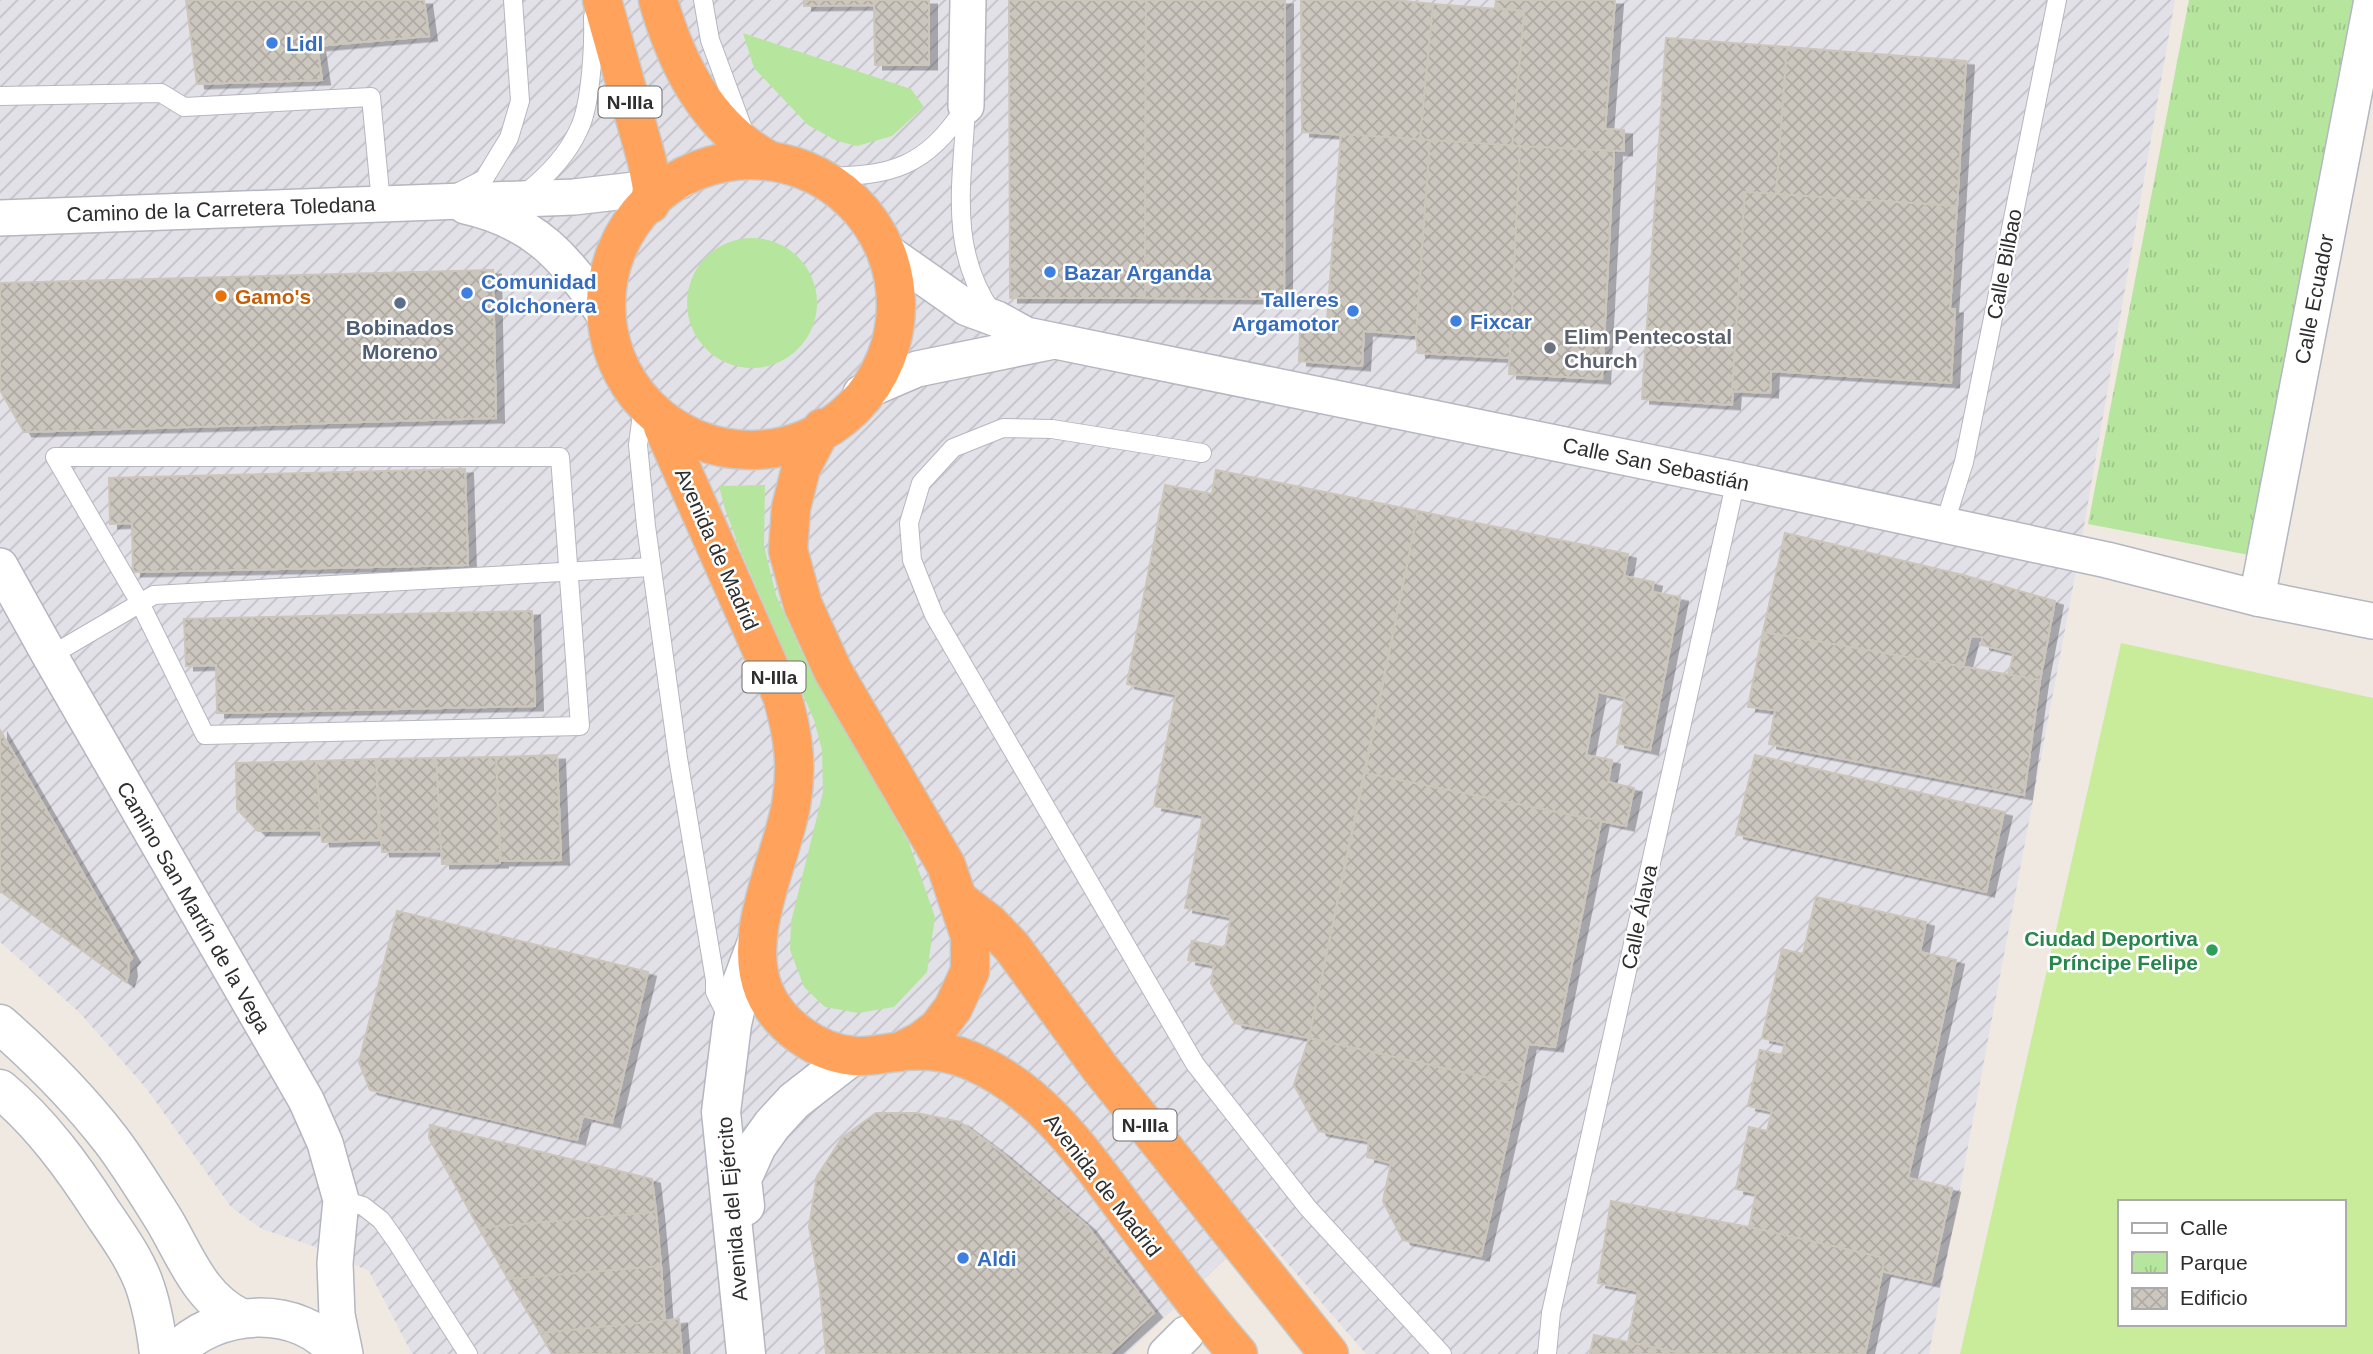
<svg xmlns="http://www.w3.org/2000/svg" width="2373" height="1354" viewBox="0 0 2373 1354" font-family="Arial,sans-serif">
<defs>
<pattern id="industrial-furrows" width="10" height="10" patternUnits="userSpaceOnUse" patternTransform="scale(1.75)"><rect width="10" height="10" fill="#e3e1e8"/><path d="M-1 1l2-2M0 10L10 0M9 11l2-2" fill="none" stroke="#c3c1c7"/></pattern>
<pattern id="park-tufts" width="24" height="20" patternUnits="userSpaceOnUse" patternTransform="scale(1.75)"><rect width="24" height="20" fill="#b6e59e"/><path d="M3 7l-1-3M5 7V3M7 7l1-3M15 17l-1-3M17 17v-4M19 17l1-3" fill="none" stroke="#9dc588"/></pattern>
<pattern id="building-cross-hatch" width="8" height="8" patternUnits="userSpaceOnUse" patternTransform="scale(1.75)"><rect width="8" height="8" fill="#cbc7bf"/><path d="M0 0l8 8M0 8l8-8" fill="none" stroke="#afaba4"/></pattern>
<filter id="shadow"><feDropShadow dx="8" dy="4.5" stdDeviation="0" flood-color="#0004"/></filter>
</defs>
<rect width="100%" height="100%" fill="#efe9e1"/>
<path fill="url(#industrial-furrows)" d="M0 0H2175L2079 555 1929 1354H1366L1257 1228 1127 1354H412L369 1271 313 1246 262 1229 231 1207 146 1088 79 1012 0 942Z"/>
<g fill="#b6e59e">
<path d="M743 33 911 89 924 107 892 136 857 146 837 141 808 125 754 68Z"/>
<circle cx="752" cy="303" r="65"/>
<path d="M765 485 764 546 776 595 802 653 825 695 909 843 935 917 927 972 894 1007 858 1013 825 1007 804 987 790 950 791 922 823 792 822 750 814 720 739 547 725 509 719 486Z"/>
</g>
<path fill="url(#park-tufts)" d="M2189 0H2356L2249 555 2088 524Z"/>
<path fill="#c9ec9a" fill-rule="evenodd" d="M2121 643 2373 698V1354H1960ZM2119 1202H2343V1324H2119Z"/>
<g fill="url(#building-cross-hatch)" stroke="#cbc5ba" stroke-width="2" filter="url(#shadow)">
<path d="M186 0H424L429 36 317 46 322 80 197 84Z"/>
<path d="M804 0H929V65H875L874 5 804 6Z"/>
<path d="M1009 0H1146L1145 298H1010Z"/>
<path d="M1146 0H1285L1284 299 1145 298Z"/>
<path d="M1301 0H1394L1433 4 1420 140 1302 132Z"/>
<path d="M1496 0H1615L1605 129 1624 130V151L1512 146 1524 11 1495 8Z"/>
<path d="M1433 4 1524 11 1512 146 1420 140Z"/>
<path d="M1666 38 1787 47 1776 194 1745 192 1732 405 1642 399Z"/>
<path d="M1787 47 1966 61 1957 206 1776 194Z"/>
<path d="M1341 134 1430 140 1416 335 1364 331 1362 366 1299 361 1300 331 1326 333Z"/>
<path d="M1430 140 1520 146 1510 358 1418 353 1416 335Z"/>
<path d="M1520 146 1614 151 1602 379 1509 374Z"/>
<path d="M1745 192 1957 206 1950 309H1955L1951 383 1771 371 1770 393 1732 391Z"/>
<path d="M493 270 496 418 24 432 0 390V283Z"/>
<path d="M465 469 468 565 133 572 132 523 110 524 109 478Z"/>
<path d="M1216 470 1418 511 1309 1038 1235 1023 1211 983 1214 965 1188 960 1192 941 1225 948 1231 917 1185 908 1203 815 1154 806 1176 694 1127 684 1165 485 1212 494Z"/>
<path d="M1418 511 1628 554 1624 576 1654 582 1652 592 1680 597 1650 750 1617 743 1625 698 1598 692 1586 755 1612 760 1608 782 1634 788 1626 826 1365 773Z"/>
<path d="M1785 533 1963 575 2055 601 2040 680 2008 675 2014 653 1982 645V637L1971 636 1963 667 1763 632Z"/>
<path d="M532 611 535 706 217 713 216 665 186 666 184 619Z"/>
<path d="M1763 632 2040 680 2024 795 1769 744 1775 710 1748 707Z"/>
<path d="M0 730 132 958 128 963 129 972 126 982 0 891Z"/>
<path d="M557 755 561 860 501 861 496 757Z"/>
<path d="M1755 755 2004 812 1986 892 1736 834Z"/>
<path d="M496 757 500 863 442 864 436 758Z"/>
<path d="M436 758 441 851 382 852 376 759Z"/>
<path d="M376 759 379 840 322 842 316 761Z"/>
<path d="M316 761 321 830 258 831 237 809 236 763Z"/>
<path d="M1365 773 1601 821 1555 1047 1528 1044 1520 1085 1309 1038Z"/>
<path d="M1816 897 1926 922 1920 952 1956 960 1908 1178 1952 1188 1931 1282 1881 1271 1885 1258 1749 1227 1756 1193 1736 1189 1749 1127 1767 1131 1772 1111 1748 1106 1760 1050 1782 1055 1785 1043 1762 1038 1782 949 1803 954Z"/>
<path d="M397 911 648 972 612 1123 583 1116 577 1140 370 1090 359 1062Z"/>
<path d="M1309 1038 1520 1085 1481 1256 1403 1240 1383 1201 1391 1163 1367 1157 1369 1141 1319 1131 1294 1085Z"/>
<path d="M876 1113H917L960 1122 1002 1153 1087 1226 1154 1313 1109 1354H826L820 1289 809 1227 817 1176 842 1138Z"/>
<path d="M430 1125 652 1179 656 1212 479 1228 429 1138Z"/>
<path d="M1611 1201 1749 1227 1885 1258 1865 1354H1686L1628 1342 1638 1291 1598 1283Z"/>
<path d="M656 1212 661 1266 508 1279 479 1228Z"/>
<path d="M661 1266 665 1321 540 1333 508 1279Z"/>
<path d="M679 1319 682 1354H552L540 1333Z"/>
<path d="M1594 1335 1628 1342 1686 1354H1590Z"/>
</g>
<g fill="none" stroke-linecap="round" stroke-linejoin="round">
<defs>
<g id="lane">
<path d="M703 0 710 40 743 129"/>
<path d="M0 96 161 93 184 107 371 97 381 203"/>
<path d="M966 106C963 178 947 248 992 312"/>
<path d="M820 177C893 176 925 168 966 106"/>
<path d="M455 194 484 179 509 138 520 101 513 0"/>
<path d="M524 194C546 177 567 156 579 129 591 105 594 45 593 17"/>
<path d="M643 406 638 445 646 526 678 758 715 980V992L728 1018"/>
<path d="M1202 453 1052 429 1003 428 953 448 921 483 909 523 912 560 934 615 1195 1064 1308 1208 1442 1354"/>
<path d="M55 457H560L580 726 205 735 140 603Z"/>
<path d="M1944 526 1964 462 2057 0"/>
<path d="M50 656 154 595 651 567"/>
<path d="M341 1200 363 1206 381 1220 396 1241 468 1354"/>
<path d="M1547 1354 1551 1313 1736 480"/>
</g>
<g id="street">
<path d="M966 106 968 0"/>
<path d="M465 206C537 222 566 259 606 317"/>
<path d="M0 218 574 197 652 188 680 181"/>
<path d="M890 254 967 308 997 319 1026 335 1736 480 2107 560 2257 598 2373 621"/>
<path d="M861 393 917 369 1049 342"/>
<path d="M0 566 50 656 306 1100 325 1143 341 1200 335 1263 337 1315 345 1354"/>
<path d="M2257 598 2372 0"/>
<path d="M1166 1354 1186 1334"/>
</g>
<g id="secondary">
<path d="M0 1024C41 1060 77 1096 111 1140 130 1165 147 1193 164 1220 186 1257 200 1299 241 1318"/>
<path d="M0 1089C41 1123 73 1167 102 1212 117 1234 133 1256 143 1281 152 1305 156 1329 159 1354"/>
<path d="M745 1206 742 1179 757 1146 772 1125 794 1101 852 1056"/>
<path d="M174 1354C214 1308 301 1303 338 1354"/>
<path d="M746 1354 721 1112 732 1024 741 985 757 942"/>
</g>
<g id="highway">
<path d="M602 0 647 161 652 188 650 204"/>
<path d="M658 0C677 66 708 127 770 161"/>
<circle cx="751" cy="305" r="145"/>
<path d="M663 427 782 696C793 733 798 766 791 805 781 861 741 935 764 991 778 1025 817 1053 854 1056 869 1057 882 1054 896 1052 920 1049 947 1051 969 1060 1042 1090 1085 1156 1130 1216 1165 1263 1200 1310 1238 1354"/>
<path d="M822 428 801 468 791 508 788 550 803 605 833 671 946 865 970 936V971L953 1008 938 1028 921 1041 899 1052"/>
<path d="M959 900 989 923 1012 947 1100 1068 1329 1354"/>
</g>
</defs>
<use href="#lane" stroke="#b4b7c1" stroke-width="20"/>
<use href="#street" stroke="#b4b7c1" stroke-width="38"/>
<use href="#secondary" stroke="#b4b7c1" stroke-width="41"/>
<use href="#highway" stroke="#c9c9c9" stroke-width="41"/>
<use href="#lane" stroke="#fff" stroke-width="18"/>
<use href="#street" stroke="#fff" stroke-width="35"/>
<use href="#secondary" stroke="#fff" stroke-width="38"/>
<use href="#highway" stroke="#ffa35c" stroke-width="38"/>
</g>
<g fill="#3f7fe0" stroke="#fff" stroke-width="2.5">
<circle cx="272" cy="43" r="7"/>
<circle cx="1050" cy="272" r="7"/>
<circle cx="467" cy="293" r="7"/>
<circle cx="1353" cy="311" r="7"/>
<circle cx="1456" cy="321" r="7"/>
<circle cx="963" cy="1258" r="7"/>
</g>
<circle fill="#e8710a" stroke="#fff" stroke-width="2.5" cx="221" cy="296" r="7"/>
<circle fill="#5c6f8a" stroke="#fff" stroke-width="2.5" cx="400" cy="303" r="7"/>
<circle fill="#6b7280" stroke="#fff" stroke-width="2.5" cx="1550" cy="348" r="7"/>
<circle fill="#2e9e5b" stroke="#fff" stroke-width="2.5" cx="2212" cy="950" r="7"/>
<g text-anchor="middle" dominant-baseline="central" stroke-width="5" stroke-linejoin="round" paint-order="stroke">
<g fill="#fff" stroke="#6d6d6d" stroke-width="2">
<rect x="598.5" y="86.5" width="63" height="31" rx="5"/>
<rect x="742.5" y="661.5" width="63" height="31" rx="5"/>
<rect x="1113.5" y="1109.5" width="63" height="31" rx="5"/>
</g>
<g font-size="19" font-weight="bold" fill="#2e2e2e">
<text x="630" y="102">N-IIIa</text>
<text x="774" y="677">N-IIIa</text>
<text x="1145" y="1125">N-IIIa</text>
</g>
<g font-size="21" font-weight="bold" fill="#366cbe" stroke="#fff" text-anchor="start">
<text x="286" y="43">Lidl</text>
<text x="1064" y="272">Bazar Arganda</text>
<text x="481" y="281">Comunidad<tspan x="481" dy="24">Colchonera</tspan></text>
<text x="1339" y="299" text-anchor="end">Talleres<tspan x="1339" dy="24">Argamotor</tspan></text>
<text x="1470" y="321">Fixcar</text>
<text x="977" y="1258">Aldi</text>
</g>
<g font-size="21" fill="#2e2e2e" stroke="#fff">
<text transform="translate(221 209) rotate(-2)">Camino de la Carretera Toledana</text>
<text transform="translate(2004 264) rotate(-79)">Calle Bilbao</text>
<text transform="translate(2314 299) rotate(-79)">Calle Ecuador</text>
<text transform="translate(1656 464) rotate(12)">Calle San Sebastián</text>
<text transform="translate(717 549) rotate(66)">Avenida de Madrid</text>
<text transform="translate(194 907) rotate(60)">Camino San Martín de la Vega</text>
<text transform="translate(1639 917) rotate(-78)">Calle Álava</text>
<text transform="translate(1103 1185) rotate(52)">Avenida de Madrid</text>
<text transform="translate(732 1209) rotate(-95)">Avenida del Ejército</text>
</g>
<g font-size="21" font-weight="bold" fill="#c56008" stroke="#fff" text-anchor="start">
<text x="235" y="296">Gamo's</text>
</g>
<g font-size="21" font-weight="bold" fill="#4e5e75" stroke="#fff">
<text x="400" y="327">Bobinados<tspan x="400" dy="24">Moreno</tspan></text>
</g>
<g font-size="21" font-weight="bold" fill="#5b616d" stroke="#fff" text-anchor="start">
<text x="1564" y="336">Elim Pentecostal<tspan x="1564" dy="24">Church</tspan></text>
</g>
<g font-size="21" font-weight="bold" fill="#27864d" stroke="#fff" text-anchor="end">
<text x="2198" y="938">Ciudad Deportiva<tspan x="2198" dy="24">Príncipe Felipe</tspan></text>
</g>
</g>
<rect x="2118" y="1200" width="228" height="126" fill="#ffffff" stroke="#ababab" stroke-width="2"/>
<rect x="2132" y="1223" width="35" height="10" fill="#ffffff" stroke="#ababab" stroke-width="2"/>
<text x="2180" y="1235" font-size="21" fill="#2e2e2e">Calle</text>
<rect x="2132" y="1252" width="35" height="21" fill="url(#park-tufts)" stroke="#ababab" stroke-width="2"/>
<text x="2180" y="1270" font-size="21" fill="#2e2e2e">Parque</text>
<rect x="2132" y="1288" width="35" height="21" fill="url(#building-cross-hatch)" stroke="#ababab" stroke-width="2"/>
<text x="2180" y="1305" font-size="21" fill="#2e2e2e">Edificio</text>
</svg>
